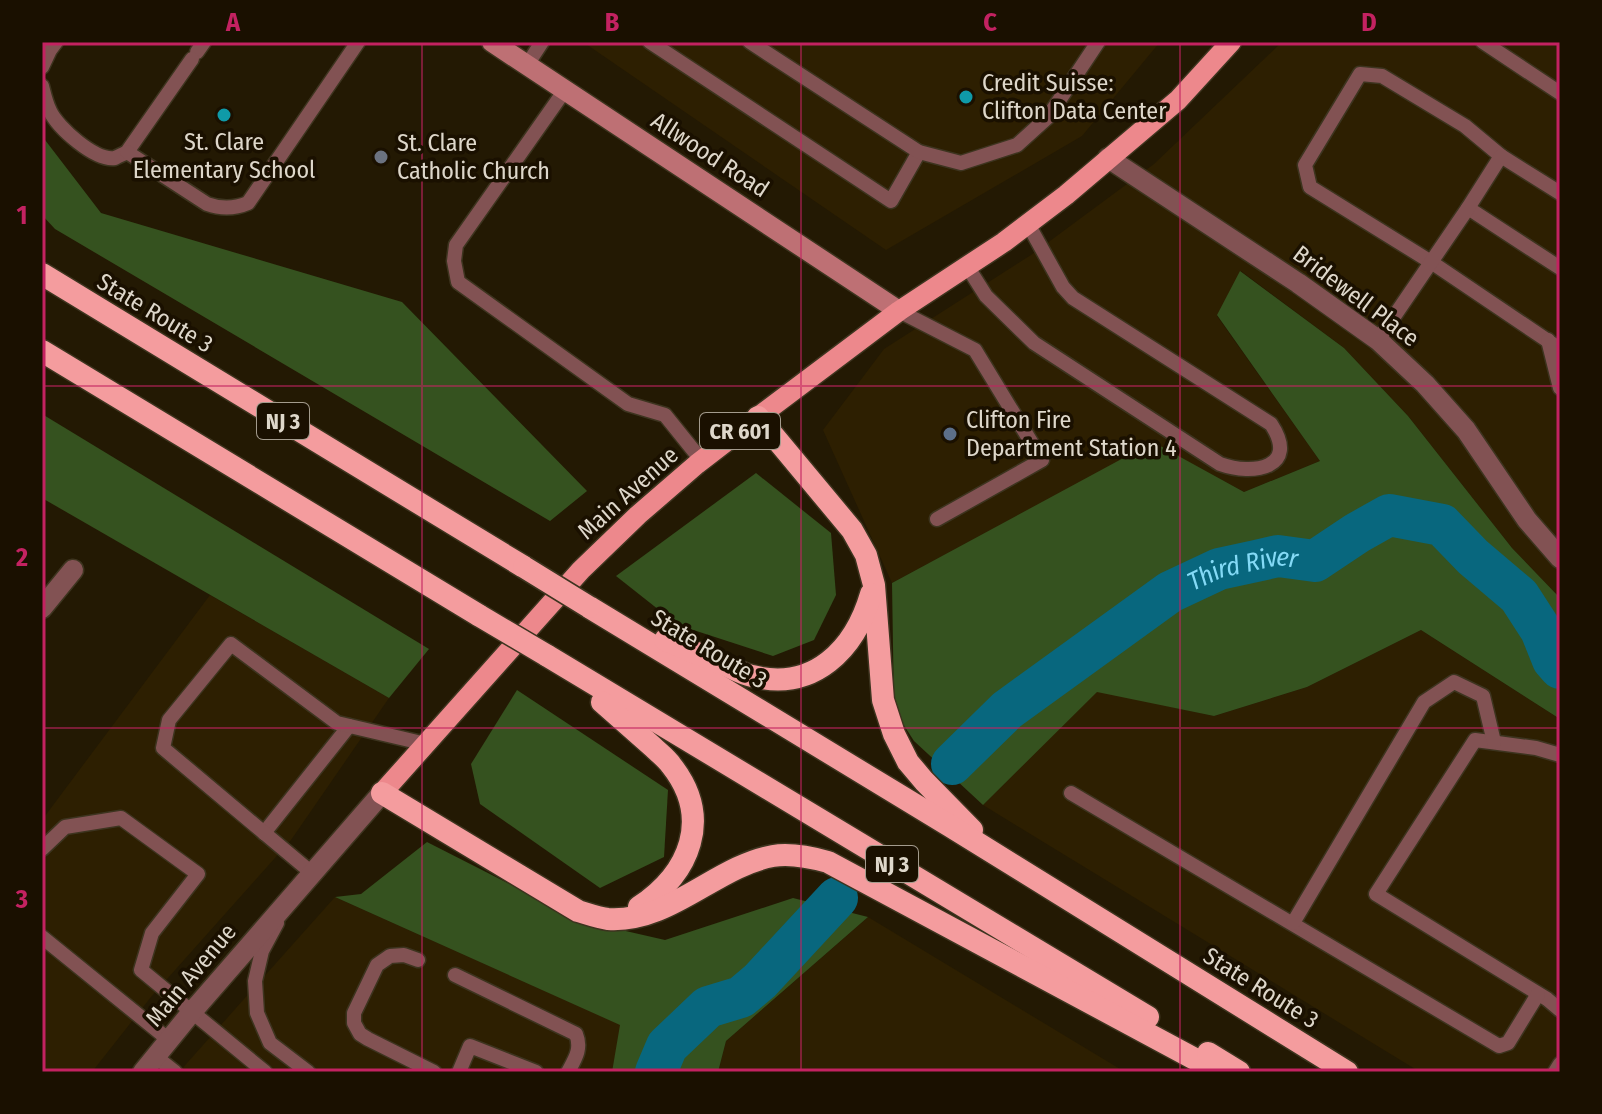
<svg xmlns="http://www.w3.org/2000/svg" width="1602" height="1114" viewBox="0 0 1602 1114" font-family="'Fira Sans Condensed',sans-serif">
<rect width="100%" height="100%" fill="#231903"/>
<g fill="#2d1f01">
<path d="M583 42H1160L1082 136 886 250Z"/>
<path d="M1282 42H1560V598L1512 548 1408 416 1344 348 1241 271 1217 316 1320 461 1244 492 1153 443 892 583 823 430 884 349 1031 255 1154 164Z"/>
<path d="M210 595 389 698 291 840 151 997 92 1072H42V820Z"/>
<path d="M1421 630 1560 719V1072H1420L983 805 1097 691 1214 716 1307 687Z"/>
<path d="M335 897 621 1025 612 1072H179Z"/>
<path d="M868 917 1125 1072H718L726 1041Z"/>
</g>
<g fill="#35521f">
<path d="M42 136 101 213 402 302 587 491 550 521 55 229 42 215Z"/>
<path d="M1240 271 1344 348 1408 416 1512 548 1560 598V719L1421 630 1307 687 1214 716 1097 692 983 805 914 741 894 710 892 583 1153 442 1244 492 1320 461 1217 315Z"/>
<path d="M42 414 429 649 389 698 42 498Z"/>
<path d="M756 473 831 533 836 595 814 640 773 656 678 625 616 576Z"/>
<path d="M517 690 668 790 664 857 600 888 480 804 471 764Z"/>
<path d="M427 842 582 921 665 940 793 898 868 917 726 1041 718 1072H612L620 1025 335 897 361 894Z"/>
</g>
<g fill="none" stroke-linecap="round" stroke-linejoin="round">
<g stroke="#08677e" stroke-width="42">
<path id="s1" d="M952 764 1007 710 1170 592 1219 569 1256 561 1278 556 1315 561 1357 533 1389 515 1442 525 1473 557 1519 596 1541 630 1553 660 1560 668"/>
<path d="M656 1072 667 1046 708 1007 741 997 760 981 837 898"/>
</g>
<defs>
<g id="service">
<path d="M650 42 891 201 919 152"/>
<path d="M750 42 919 152 961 163 1017 145 1048 117 1098 42"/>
<path d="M1483 42 1560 93"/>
<path d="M197 52 204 42"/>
<path d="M527 65 542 42"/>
<path d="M42 67 50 50 56 42"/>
<path d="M42 86C44 94 46 103 50 111 58 128 95 161 115 158 116 157 126 153 127 152L192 59"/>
<path d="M565 90 456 245 454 261 458 282 628 404 665 415 702 461"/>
<path d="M127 152 207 204C221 209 234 209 248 203L358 42"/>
<path d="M1501 156 1465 126 1382 76 1360 74 1305 165 1310 187 1431 262 1560 349"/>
<path d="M1468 208 1560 268"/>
<path d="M967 266 986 296 1034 343 1220 464C1253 476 1300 468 1271 424L1073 298 1063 287 1028 224"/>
<path d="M899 311 975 350 1042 460 937 519"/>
<path d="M1378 340 1468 208 1501 156 1560 193"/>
<path d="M1548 340 1560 388"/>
<path d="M1560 755 1536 748 1475 740 1376 894 1547 999 1560 1010"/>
<path d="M1071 793 1499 1046 1508 1043 1538 994"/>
<path d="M264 833 349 726"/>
<path d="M42 849 65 827 121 818 198 874 152 933 141 970 265 1072"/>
<path d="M312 873 163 748 169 720 231 644 337 723 426 744"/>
<path d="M277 923 262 951 255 981 257 1013 270 1043 308 1072"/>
<path d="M1293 923 1424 702 1454 682 1483 696 1494 742"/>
<path d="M42 937 169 1040"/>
<path d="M418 960 404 955 390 956 377 965 354 1013V1023L360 1034 368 1039 434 1072"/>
<path d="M455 975 576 1034C582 1049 575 1059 568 1072"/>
<path d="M156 1057 175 1072"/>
<path d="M459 1072 470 1046 536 1072"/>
<path d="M1555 1072 1560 1064"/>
</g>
<g id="minor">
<path d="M1108 158 1298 283 1378 340 1425 384 1466 430 1527 520 1560 558"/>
<path d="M42 608 73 570"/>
</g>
<path id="tertiary" d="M143 1072 191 1013 382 793"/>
<path id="secondary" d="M492 42 899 311"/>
<path id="primary" d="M382 793 581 570 638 515 697 464 758 417 899 311 1004 242 1066 195 1178 100 1231 42"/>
<g id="trunk">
<path d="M42 274 524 567"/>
<path d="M42 351 480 616"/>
<path d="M758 417 852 530 866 555 874 585 883 700 894 734 908 762 924 781 972 830"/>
<path d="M589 607 950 826 1347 1072"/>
<path d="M665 640C684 648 704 656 723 664 732 668 742 674 752 676 814 692 855 649 871 594"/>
<path d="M546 655 1148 1017"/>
<path d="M602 702C619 717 636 732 653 747 659 753 666 758 671 765 713 818 690 873 639 907"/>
<path d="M382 793 578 911C588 914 599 918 608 919 670 923 716 866 773 856 791 853 810 857 828 862L1219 1072"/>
<path d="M1208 1053 1239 1072"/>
</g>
</defs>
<use href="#service" stroke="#3d341f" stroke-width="17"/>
<use href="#minor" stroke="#3d341f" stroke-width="23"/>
<use href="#tertiary" stroke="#3d341f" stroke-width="23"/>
<use href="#secondary" stroke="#3d341f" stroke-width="23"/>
<use href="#primary" stroke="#3d341f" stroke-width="23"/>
<use href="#trunk" stroke="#3d341f" stroke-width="25"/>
<use href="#service" stroke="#825253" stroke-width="14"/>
<use href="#minor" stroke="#825253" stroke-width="20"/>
<use href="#tertiary" stroke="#825253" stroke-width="20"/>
<use href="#secondary" stroke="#be7074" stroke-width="20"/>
<use href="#primary" stroke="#ed888c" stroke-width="20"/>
<use href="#trunk" stroke="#f49c9e" stroke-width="22"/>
<defs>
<g id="trunk-bridge">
<path d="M524 567 589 607"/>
<path d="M480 616 546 655"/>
</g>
</defs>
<use href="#trunk-bridge" stroke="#3d341f" stroke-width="25" stroke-linecap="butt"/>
<use href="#trunk-bridge" stroke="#f49c9e" stroke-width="22"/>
</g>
<path fill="none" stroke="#c32261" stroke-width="2" stroke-opacity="0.55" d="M422 42V1072M801 42V1072M1180 42V1072M42 386H1560M42 728H1560"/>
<g fill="#0f9aa8" stroke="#1a1000" stroke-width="3">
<circle cx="966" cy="97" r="8"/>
<circle cx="224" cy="115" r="8"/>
</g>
<circle fill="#6b7280" stroke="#1a1000" stroke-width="3" cx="381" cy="157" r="8"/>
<circle fill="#5c6f8a" stroke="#1a1000" stroke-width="3" cx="950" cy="434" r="8"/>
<g text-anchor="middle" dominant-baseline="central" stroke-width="7" stroke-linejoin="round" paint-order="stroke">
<g fill="#1a1000" stroke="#a39b8d" stroke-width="2">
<rect x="257" y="403" width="52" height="36" rx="6"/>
<rect x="700" y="413" width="80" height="36" rx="6"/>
<rect x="866" y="846" width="52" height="36" rx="6"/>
</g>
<g font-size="22" font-weight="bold" fill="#ded7ca">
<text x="283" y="421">NJ 3</text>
<text x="740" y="431">CR 601</text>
<text x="892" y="864">NJ 3</text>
</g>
<g font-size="24" fill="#ded7ca" stroke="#1a1000" text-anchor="start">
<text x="982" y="83">Credit Suisse:<tspan x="982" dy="28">Clifton Data Center</tspan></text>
<text x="224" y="142" text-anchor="middle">St. Clare<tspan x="224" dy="28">Elementary School</tspan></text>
<text x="397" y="143">St. Clare<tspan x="397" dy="28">Catholic Church</tspan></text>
<text x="966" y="420">Clifton Fire<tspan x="966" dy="28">Department Station 4</tspan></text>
</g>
<g font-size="24" fill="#ded7ca" stroke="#1a1000">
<text transform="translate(710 155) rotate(33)">Allwood Road</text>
<text transform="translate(1356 296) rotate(37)">Bridewell Place</text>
<text transform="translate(155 313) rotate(31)">State Route 3</text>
<text transform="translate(628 493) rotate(-42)">Main Avenue</text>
<text transform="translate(709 649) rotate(31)">State Route 3</text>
<text transform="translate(191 975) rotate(-50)">Main Avenue</text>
<text transform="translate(1261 988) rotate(32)">State Route 3</text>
</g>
<g font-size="26" font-style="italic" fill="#84daf6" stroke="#1a1000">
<text stroke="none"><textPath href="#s1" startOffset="356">Third River</textPath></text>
</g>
</g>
<rect width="1602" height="1114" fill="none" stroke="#1a1000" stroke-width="88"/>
<rect x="44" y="44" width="1514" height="1026" fill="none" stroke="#c32261" stroke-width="3"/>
<g font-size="26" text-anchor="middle" font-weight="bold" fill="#c32261">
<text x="233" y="31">A</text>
<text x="612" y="31">B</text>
<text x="990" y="31">C</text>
<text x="1369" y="31">D</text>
<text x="22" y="224">1</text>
<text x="22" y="566">2</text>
<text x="22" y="908">3</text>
</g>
</svg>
